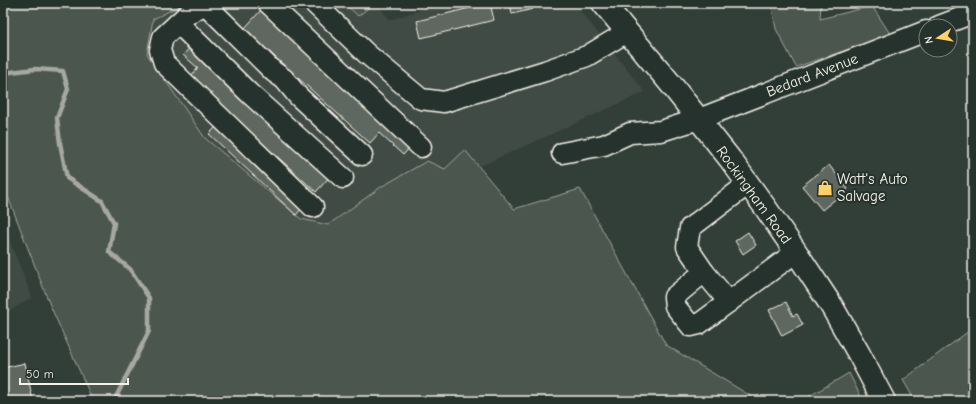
<svg xmlns="http://www.w3.org/2000/svg" width="976" height="404" viewBox="0 0 976 404" font-family="'Comic Neue',sans-serif">
<rect width="100%" height="100%" fill="#323e38"/>
<filter id="ink" filterUnits="userSpaceOnUse"><feTurbulence type="fractalNoise" baseFrequency=".025" numOctaves="2"/><feDisplacementMap in="SourceGraphic" scale="8" xChannelSelector="R" yChannelSelector="G"/><feConvolveMatrix kernelMatrix="1 2 1 2 8 2 1 2 1" color-interpolation-filters="sRGB"/></filter>
<g filter="url(#ink)">
<g fill="#404b44">
<path d="M178 3H376L390 20 442 3H574L645 92 200 292 78 45Z"/>
<path d="M3 224 32 297 3 315Z"/>
</g>
<g fill="#4c564f" stroke="#a0a49c">
<path d="M3 3H186L153 19 147 54 205 138 301 219 328 225 381 187 427 161 445 169 465 150 514 209 580 189 666 345 759 401H93L50 305 3 184Z"/>
<path d="M344 3H375L358 16Z"/>
<path d="M771 3H821L820 19 872 6 891 35 796 67 776 29Z"/>
<path d="M973 328V395L951 401H915L903 380Z"/>
<path d="M849 373 863 401H801Z"/>
</g>
<g fill="none" stroke-linecap="round" stroke-linejoin="round">
<path stroke="#a6a9a1" stroke-width="4.5" d="M3 73 35 69 63 71 68 89 57 118 60 143 67 178 102 201 114 223 109 252 130 269 149 298V331L114 401"/>
</g>
<g fill="#5f6861" stroke="#f4f1e8">
<path d="M490 3 494 20 421 38 417 21Z"/>
<path d="M510 3H532L533 9 512 14Z"/>
<path d="M262 9 413 144 403 155 379 133 370 143 244 29Z"/>
<path d="M193 44 334 172 316 192 190 77 198 68 183 55Z"/>
<path d="M218 125 305 205 296 215 209 134Z"/>
<path d="M829 165 848 189 822 210 802 186Z"/>
<path d="M748 232 756 245 743 254 735 241Z"/>
<path d="M786 302 793 316 797 314 803 325 782 336 769 310Z"/>
<path d="M25 363 33 401H3V368Z"/>
</g>
<g fill="none" stroke-linecap="round" stroke-linejoin="round">
<defs>
<g id="minor">
<path d="M207 3 189 13 163 37 160 50 164 63 313 207"/>
<path d="M268 3 421 147"/>
<path d="M314 3 367 54 421 99 444 102 545 71 587 56 627 32"/>
<path d="M205 4 274 72 284 79 298 96 362 155"/>
<path d="M178 23 249 93 343 178"/>
<path d="M939 26 973 13"/>
<path d="M562 153 604 145 630 133 661 131 699 119 926 31"/>
<path d="M748 184 690 228 687 247 704 272 674 297 675 306 691 326 699 324 796 252"/>
<path d="M704 272 729 302"/>
</g>
<path id="major" d="M603 3 670 83 730 159 765 207 796 252 831 305 859 354 884 401"/>
</defs>
<use href="#minor" stroke="#f4f1e8" stroke-width="23"/>
<use href="#major" stroke="#f4f1e8" stroke-width="25"/>
<use href="#minor" stroke="#26332d" stroke-width="20"/>
<use href="#major" stroke="#26332d" stroke-width="22"/>
</g>
</g>
<defs>
<symbol id="shop-bare" viewBox="-9 -9 18 18"><path d="M-5-2.5h2.3a2.7 3.5 0 0 1 5.4 0H5L5.5 6h-11ZM-1.5-2.5h3a1.5 2.3 0 0 0-3 0Z" fill="#ffd166" stroke="#26332d" stroke-width="2.5" paint-order="stroke"/></symbol>
</defs>
<g fill-rule="evenodd">
<use href="#shop-bare" x="814" y="177" width="22" height="22"/>
</g>
<g text-anchor="middle" dominant-baseline="central" stroke-width="4" stroke-linejoin="round" paint-order="stroke">
<g font-size="15" fill="#f4f1e8" stroke="#26332d">
<text transform="translate(812 75) rotate(-21)">Bedard Avenue</text>
<text transform="translate(754 195) rotate(54)">Rockingham Road</text>
</g>
<g font-size="15" fill="#f4f1e8" stroke="#26332d" text-anchor="start">
<text x="837" y="179">Watt's Auto<tspan x="837" dy="17">Salvage</tspan></text>
</g>
</g>
<rect width="976" height="404" fill="none" stroke="#26332d" stroke-width="16"/>
<rect x="8" y="8" width="960" height="388" fill="none" stroke="#f4f1e8" stroke-width="1.5" filter="url(#ink)"/>
<g transform="translate(938 38) rotate(258)"><circle r="19" fill="#26332d" stroke="#787f78"/>
<path d="M0-3L7 15L0 10L-7 15Z" fill="#ffd166"/>
<text y="-6" font-size="11" font-weight="bold" text-anchor="middle" fill="#f4f1e8">N</text>
</g>
<path d="M20 378v6h108v-6" fill="none" stroke="#f4f1e8" stroke-width="2"/>
<text x="26" y="378" font-size="12" fill="#f4f1e8" stroke="#26332d" stroke-width="3" paint-order="stroke">50 m</text>
</svg>
